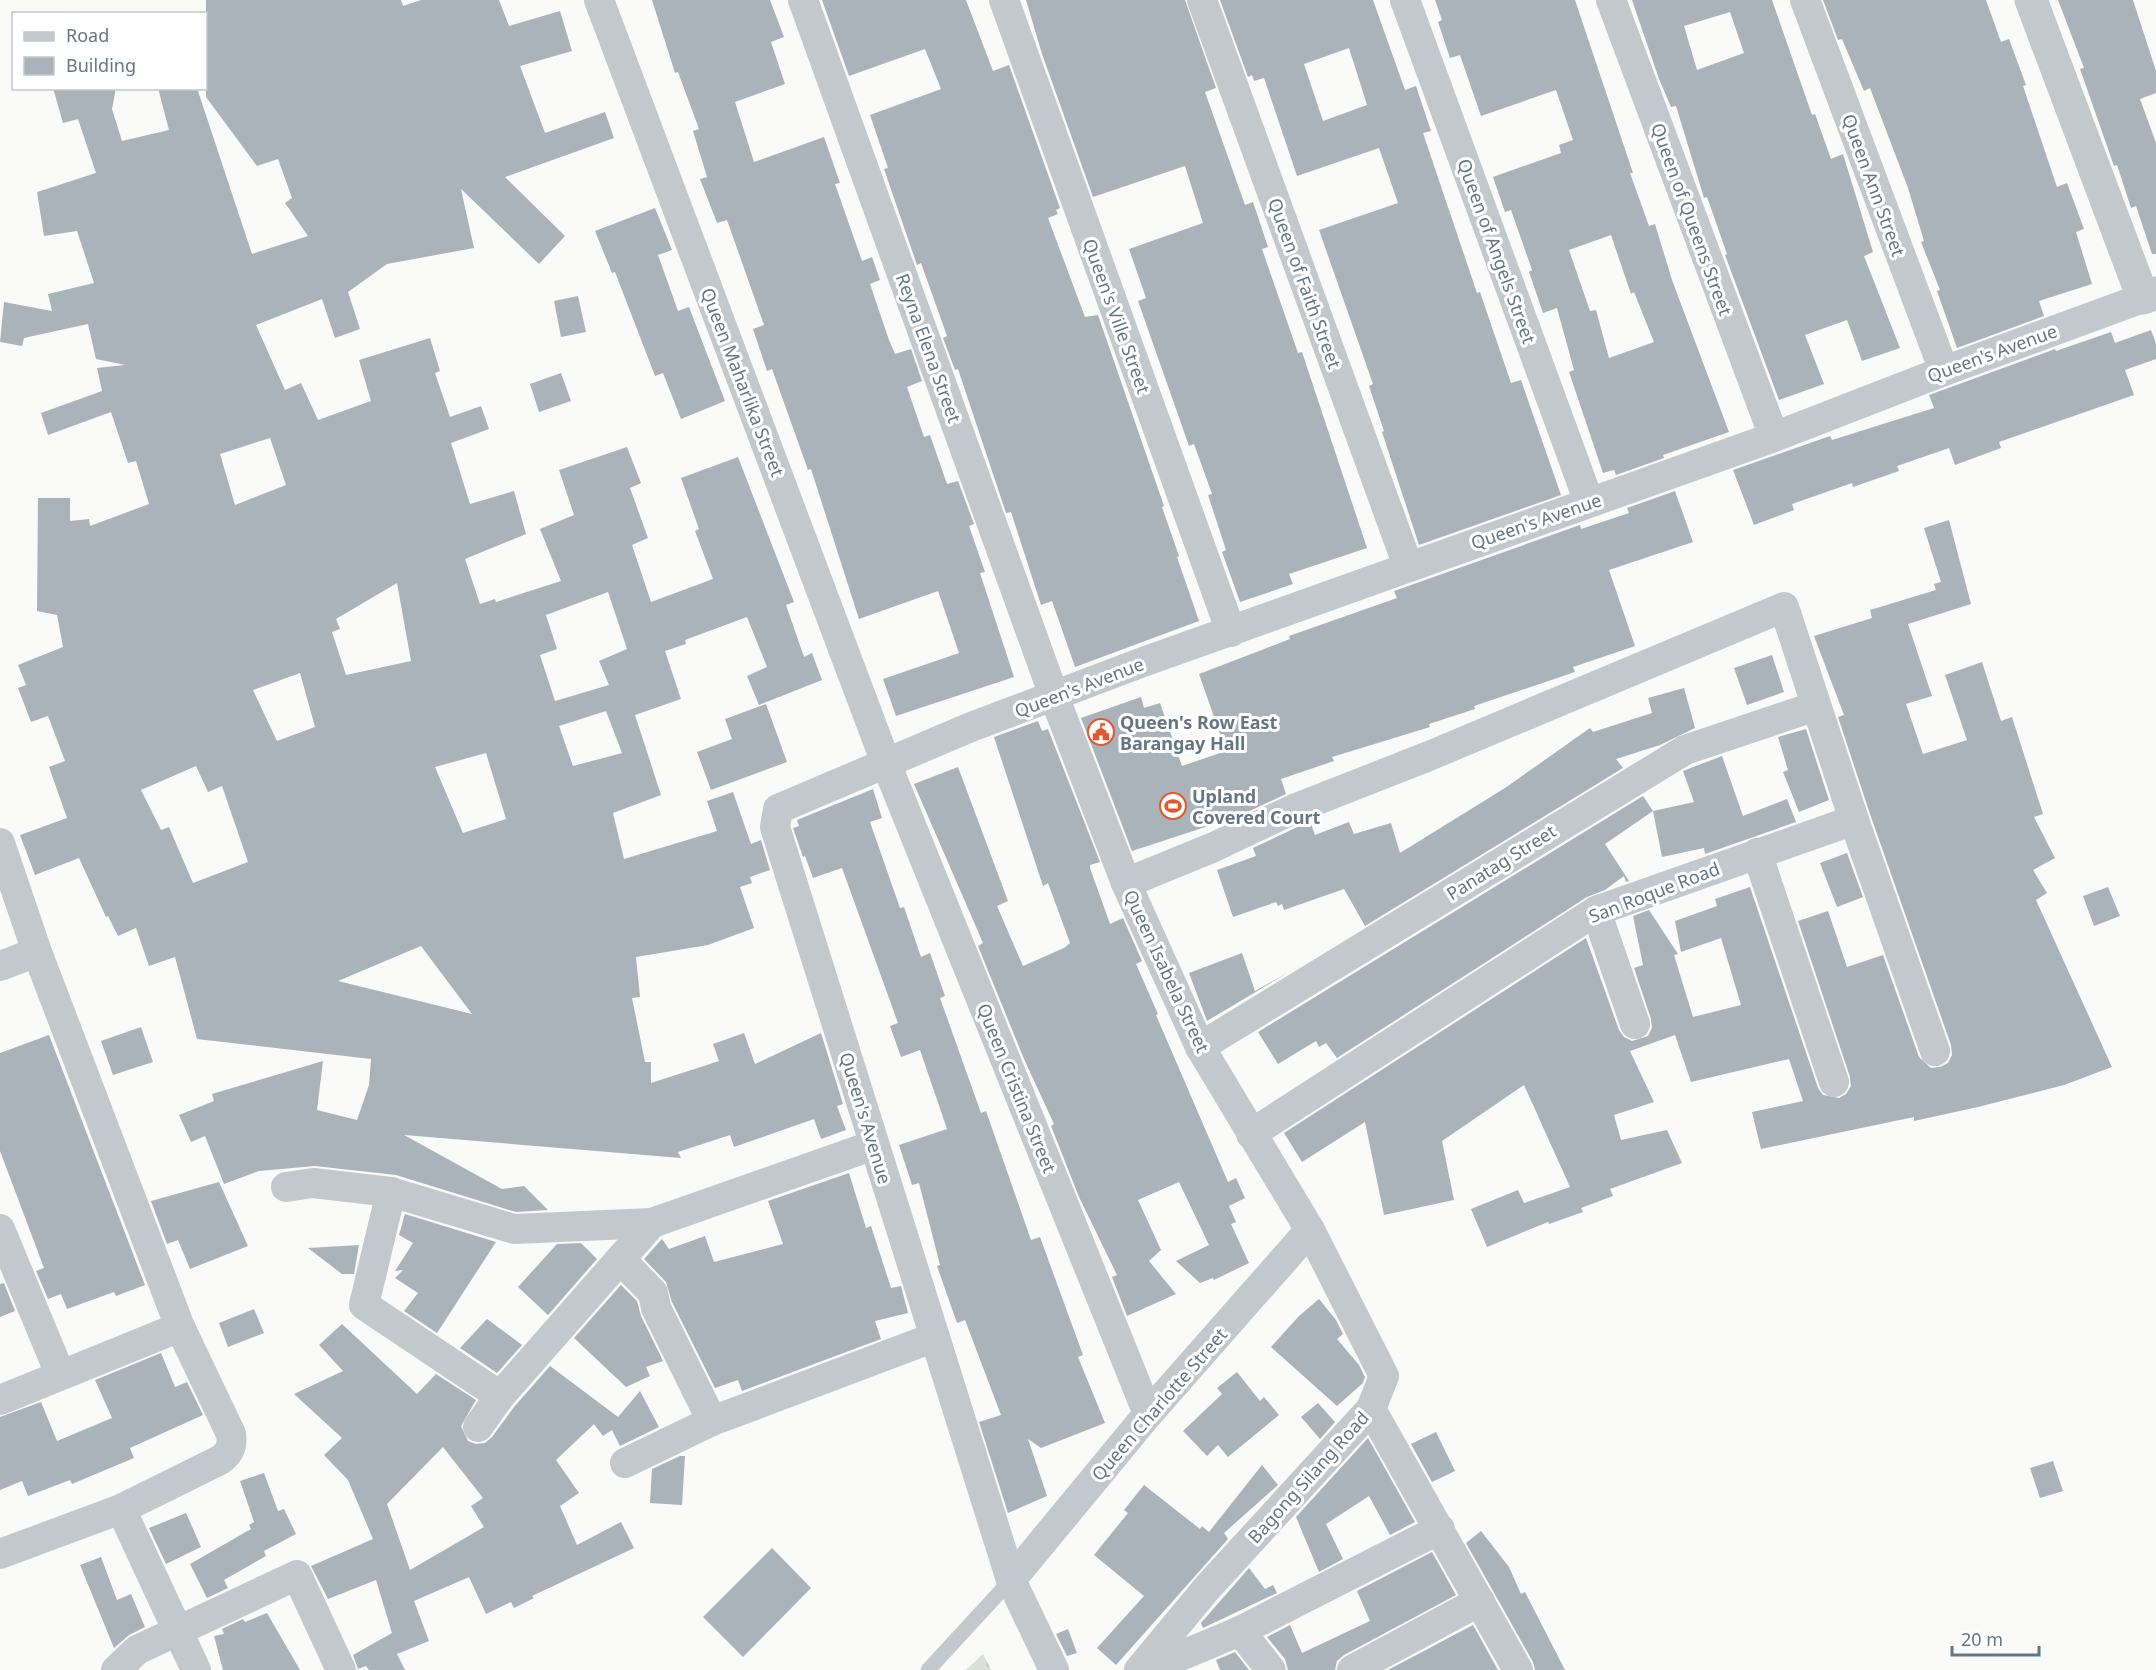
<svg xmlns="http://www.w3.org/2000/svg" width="2156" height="1670" viewBox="0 0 2156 1670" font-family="'Noto Sans',sans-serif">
<defs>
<pattern id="cemetery-stones" width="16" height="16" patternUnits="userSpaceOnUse" patternTransform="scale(1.5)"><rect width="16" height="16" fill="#dadfd7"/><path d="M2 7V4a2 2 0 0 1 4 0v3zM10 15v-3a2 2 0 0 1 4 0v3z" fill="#b4b9b4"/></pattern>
</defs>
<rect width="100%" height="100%" fill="#fafaf8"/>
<path fill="url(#cemetery-stones)" d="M983 1654 991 1670H966Z"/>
<g fill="#aab3b9" fill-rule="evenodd">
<path d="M206 0H401L403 6 421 0H499L509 26 560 11 572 51 520 66 545 133 605 112 614 138 505 177 565 236 539 264 461 189 474 248 387 264 348 292 360 329 335 338 322 299 256 325 285 390 301 383 318 420 371 401 359 360 430 338 440 371 435 373 450 417 481 406 489 429 451 443 470 504 514 491 526 534 465 559 480 604 495 599 496 602 561 581 540 529 574 515 559 470 627 447 641 483 630 488 648 538 632 545 651 602 713 579 695 531 699 529 681 478 738 457 794 602 786 605 804 657 812 653 822 680 759 705 747 676 767 667 747 617 685 640 686 644 665 651 681 699 635 715 661 795 613 813 624 859 717 831 707 801 733 792 751 844 761 840 770 870 750 877 752 883 740 887 754 928 708 945 636 957 640 997 632 998 645 1062H651V1083L719 1061 713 1044 744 1033 755 1064 821 1033 843 1104 837 1106 846 1130 821 1139 814 1119 734 1147 730 1135 678 1152 681 1158 404 1135 502 1189 524 1186 548 1210 516 1212 396 1175 315 1166 259 1171 224 1184 205 1136 191 1142 179 1115 214 1101 212 1094 323 1061 317 1110 357 1120 369 1085 371 1059 197 1039 175 957 149 966 136 928 118 936 108 916 106 917 79 858 35 875 20 835 67 818 49 767 65 761 48 716 31 722 18 688 26 685 18 665 63 647 57 615 37 611 38 498H70V521L89 519 90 526 149 504 136 461 128 463 111 412 48 435 41 413 102 391 97 368 125 365 96 359 88 324 24 338 22 346 0 342 4 302 52 311 48 294 94 283 77 231 44 236 37 192 96 173 78 119 63 123 53 88H116L112 109 122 141 169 130 158 88H197L252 254 308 236 285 203 292 198 278 159 257 166 206 97ZM270 438 286 485 235 505 220 454ZM397 583 411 661 346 675 332 632 340 629 336 619ZM608 592 627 649 599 661 609 685 555 701 540 655 557 649 546 615ZM300 673 315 727 277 741 253 690ZM606 711 622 753 573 766 559 726ZM486 753 506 819 463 833 435 767ZM196 766 208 792 222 786 248 862 193 883 169 827 161 830 141 790ZM421 946 472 1014 338 981Z"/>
<path d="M652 0H770L784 37 771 42 785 84 735 102 754 162 824 137 840 183 835 184 862 261 872 257 880 280 870 284 889 340 895 354 911 349 922 381 907 387 924 437 930 435 947 484 958 481 974 524 969 526 985 572 980 573 1014 677 896 716 883 679 959 653 958 650 938 591 859 619 811 469 808 470 772 369 767 371 753 329 764 325 727 220 717 223 700 179 707 177 693 131 699 129 678 72 675 73Z"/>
<path d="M822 0H966L993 71 1009 65 1060 208 1056 210 1058 214 1048 218 1085 317 1098 315 1164 506 1162 507 1179 556 1177 557 1199 621 1075 667 1052 601 1041 605 1011 512 1006 513 958 369 955 370 943 338 947 336 921 263 917 265 908 239 884 169 888 168 870 115 941 89 925 49 849 76Z"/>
<path d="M1026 0H1185L1216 88 1205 92 1245 205 1253 202 1268 247 1262 249 1298 353 1302 352 1367 548 1289 574 1293 584 1240 602 1222 552 1226 550 1208 495 1212 494 1194 444 1189 446 1138 301 1146 298 1129 249 1203 223 1185 166 1093 197 1042 54Z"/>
<path d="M1220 0H1373L1405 90 1416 86 1431 131 1423 133 1477 293 1480 292 1511 383 1521 380 1561 495 1419 545 1382 432 1384 431 1369 386 1373 384 1319 230 1398 203 1379 148 1297 176 1264 78 1254 81 1252 75 1248 77ZM1349 48 1367 105 1323 121 1304 64Z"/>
<path d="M1435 0H1575L1633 173H1630L1649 226 1655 224 1672 280 1729 432 1663 455 1664 458 1616 475 1614 470 1603 473 1569 372 1574 370 1557 308 1543 313 1529 272 1532 270 1511 210 1505 212 1493 177 1561 153 1559 145 1573 140 1556 90 1481 116 1460 55 1450 58 1438 22 1442 20ZM1611 235 1631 294 1634 292 1654 342 1609 358 1596 310 1590 311 1569 250Z"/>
<path d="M1632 0H1772L1812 115 1815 114 1831 159 1843 154 1873 252 1864 256 1900 348 1862 361 1847 320 1805 335 1824 384 1779 400 1725 255 1727 254 1707 197 1704 198 1676 106 1671 107 1659 79ZM1730 12 1744 53 1697 70 1684 26Z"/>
<path d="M1823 0H1986L2001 42 2009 39 2026 85 2023 86 2057 187 2067 183 2084 229 2076 232 2092 284 2039 301 2044 316 1957 348 1937 291 1940 290 1921 242 1924 241 1908 188 1870 88 1864 91 1842 39 1838 40Z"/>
<path d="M2058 0H2133L2156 71V93L2140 99 2156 143V254H2152L2136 206 2131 208 2117 165 2114 166 2080 69 2084 68Z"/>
<path d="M655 208 672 250 658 255 678 311 689 307 725 401 681 419 663 373 655 376 615 272 612 273 595 231Z"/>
<path d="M578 296 586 332 561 337 554 301Z"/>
<path d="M2151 330 2156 344V359L2125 370 2134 395 1999 442 2001 448 1955 465 1949 448 1897 466 1899 471 1853 487 1852 483 1792 504 1794 510 1754 525 1733 470 1830 436 1832 440 1934 408 1929 395 2055 349 2056 351 2111 332 2115 343Z"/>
<path d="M561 373 571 401 539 412 530 384Z"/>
<path d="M1675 491 1693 542 1609 570 1635 646 1573 667 1575 672 1474 706 1475 709 1429 724 1430 727 1332 757 1334 761 1281 779 1286 794 1239 816 1132 851 1081 718 1141 697 1144 708 1160 703 1182 766 1226 751 1199 674 1290 639 1289 636 1397 598 1394 591 1580 525 1581 529 1629 513 1627 508Z"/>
<path d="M1949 520 1971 604 1908 624 1932 696 1906 704 1923 754 1967 740 1945 675 1982 662 2001 721 2012 717 2043 814 2034 817 2055 858 2033 870 2047 893 2036 900 2112 1067 2064 1085 1978 1107 1914 1121V1117L1761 1149 1752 1112 1803 1101 1789 1059 1691 1082 1675 1035 1630 1051 1654 1102 1614 1115 1621 1140 1667 1130 1682 1163 1610 1189 1613 1196 1581 1208 1583 1212 1549 1224 1548 1222 1487 1247 1471 1209 1518 1190 1524 1203 1570 1187 1524 1085 1442 1141 1454 1200 1384 1215 1365 1122 1302 1162 1284 1133 1586 938 1619 1030 1624 1037 1632 1041 1648 1036 1652 1028 1651 1019 1634 968 1643 965 1633 916 1649 910 1678 954 1674 955 1693 1017 1741 1005 1721 938 1681 952 1675 921 1717 906 1715 899 1750 887 1818 1088 1823 1095 1839 1098 1846 1094 1851 1086 1850 1077 1798 921 1828 911 1847 967 1883 955 1919 1057 1931 1068 1940 1067 1948 1063 1952 1055 1951 1045 1870 814 1838 717 1844 715 1814 636 1872 618 1870 610 1936 590 1934 584 1941 582 1924 528Z"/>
<path d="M1772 655 1784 692 1747 705 1734 668Z"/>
<path d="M1684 688 1695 728 1660 745 1616 759 1623 768 1365 926 1344 889 1284 910 1282 904 1278 906 1276 902 1233 917 1217 870 1256 856 1253 848 1310 821 1315 835 1349 822 1354 834 1391 823 1400 853 1505 788 1590 728 1593 732 1652 713 1648 698Z"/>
<path d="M766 704 787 762 711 790 697 752 732 739 725 719Z"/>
<path d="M1038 721 1042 731 1048 729 1100 862 1090 865V868L1110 924 1123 918 1142 961 1136 964 1158 1014 1156 1015 1228 1182 1236 1178 1245 1198 1229 1206 1236 1222 1231 1224 1249 1263 1214 1280 1213 1278 1200 1283 1176 1261 1209 1245 1179 1182 1138 1200 1161 1250 1149 1261 1176 1294 1127 1316 1112 1277 1117 1275 1079 1197 1051 1126 1054 1124 1024 1059 978 946 983 943 914 784 958 767 1008 901 997 906 1023 966 1064 948 1070 943 1048 883 1043 886 994 737Z"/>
<path d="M1806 729 1829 800 1799 812 1783 772 1788 770 1778 737Z"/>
<path d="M1722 756 1743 816 1787 799 1796 822 1705 854 1704 848 1662 857 1653 811 1605 844 1629 881 1626 882 1624 876 1605 890 1587 897 1337 1058 1326 1043 1319 1047 1316 1041 1278 1064 1258 1032 1643 796 1653 811 1694 802 1683 771Z"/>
<path d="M873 789 882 818 870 822 900 908 904 907 921 957 930 953 945 996 940 998 981 1113 986 1111 1031 1240 1040 1237 1083 1355 1078 1357 1105 1423 1041 1448 1028 1439 1047 1496 1008 1513 979 1422 1001 1415 965 1320 957 1323 937 1266 940 1265 919 1183 912 1185 899 1145 947 1129 920 1050 901 1057 890 1026 898 1023 842 868 813 878 805 856 803 857 793 828 799 826 797 820Z"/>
<path d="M1847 853 1863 897 1837 907 1820 863Z"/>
<path d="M2108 887 2120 916 2094 926 2083 896Z"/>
<path d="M1242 953 1255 991 1289 972 1207 1021 1189 973Z"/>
<path d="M141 1027 153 1062 113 1075 101 1041Z"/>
<path d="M49 1035 145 1285 116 1296 114 1292 67 1309 61 1294 48 1299 36 1271 44 1268 0 1151V1053Z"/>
<path d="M849 1173 866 1228 871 1226 891 1288 901 1286 908 1313 875 1321 881 1339 742 1391 738 1380 715 1388 672 1302 666 1282 644 1259 662 1239 669 1249 705 1236 714 1262 783 1244 768 1201Z"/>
<path d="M219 1182 248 1246 190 1269 178 1240 167 1244 151 1201Z"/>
<path d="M405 1214 496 1242 437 1333 404 1311 418 1293 395 1278 403 1270 395 1271 413 1243 399 1235Z"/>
<path d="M581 1243 597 1259 548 1315 518 1287 557 1244Z"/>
<path d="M359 1245 354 1274H342L308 1248Z"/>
<path d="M4 1283 15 1311 0 1317V1284Z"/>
<path d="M621 1285 637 1301 641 1316 663 1361 646 1367 650 1376 626 1387 574 1338Z"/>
<path d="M1319 1299 1336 1320 1343 1334 1337 1339 1359 1365 1365 1377 1363 1383 1337 1406 1271 1347 1299 1316Z"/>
<path d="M254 1309 264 1333 228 1347 219 1323Z"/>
<path d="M487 1319 522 1345 497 1373 460 1348Z"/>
<path d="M342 1324 417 1394 436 1374 476 1400 461 1426 468 1441 476 1444 485 1443 492 1437 514 1407 550 1366 618 1417 640 1391 659 1427 620 1446 612 1430 603 1436 594 1424 556 1460 579 1493 560 1506 577 1545 621 1522 634 1548 532 1596 534 1598 514 1608 511 1602 486 1614 469 1577 414 1601 429 1641 397 1654 405 1670H369L366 1666 358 1669 353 1655 392 1633 376 1580 328 1599 311 1566 373 1539 348 1480 324 1455 342 1438 294 1394 343 1371 319 1345ZM443 1447 483 1498 471 1506 484 1527 410 1570 387 1504Z"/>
<path d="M161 1353 175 1387 187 1382 203 1415 130 1448 134 1458 72 1484 70 1480 28 1496 22 1481 0 1490V1417L41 1402 57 1441 112 1418 95 1380Z"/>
<path d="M1237 1372 1260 1401 1264 1397 1279 1415 1228 1457 1218 1445 1207 1456 1183 1431 1222 1394 1217 1388Z"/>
<path d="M1318 1403 1335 1422 1320 1439 1301 1417Z"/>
<path d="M1436 1432 1455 1471 1432 1482 1411 1444Z"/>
<path d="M1368 1438 1415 1522 1390 1535 1369 1496 1326 1524 1343 1559 1319 1572 1296 1517Z"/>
<path d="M680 1456H685L682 1505 650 1503 652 1469Z"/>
<path d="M2053 1461 2063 1491 2040 1498 2030 1468Z"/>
<path d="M1262 1465 1278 1485 1224 1533 1228 1539 1116 1665 1097 1648 1144 1596 1094 1555 1128 1513 1124 1510 1144 1485 1200 1529 1202 1526 1209 1532Z"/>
<path d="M264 1473 278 1511 284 1509 296 1534 264 1551 266 1556 224 1580 228 1588 207 1598 190 1564 251 1529 249 1525 254 1522 240 1481Z"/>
<path d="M186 1513 201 1547 166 1564 149 1528Z"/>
<path d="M1481 1531 1509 1567 1521 1594 1525 1592 1565 1670H1535L1533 1662 1466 1543Z"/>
<path d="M772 1548 811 1588 743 1657 703 1617Z"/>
<path d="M1432 1552 1456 1595 1344 1655 1337 1661 1335 1670H1288L1285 1659 1267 1637 1290 1625 1302 1653 1370 1621 1357 1591Z"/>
<path d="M101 1557 117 1600 131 1594 145 1627 129 1635 114 1648 80 1565Z"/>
<path d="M1249 1568 1265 1589 1273 1585 1277 1593 1203 1628 1201 1623Z"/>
<path d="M267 1613 300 1670H223L214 1636 224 1634 222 1629 243 1619 245 1622Z"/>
<path d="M1473 1625 1498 1670H1388Z"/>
<path d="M1068 1629 1077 1653 1067 1656 1056 1634Z"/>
<path d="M1235 1652 1249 1670H1220L1216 1660Z"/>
</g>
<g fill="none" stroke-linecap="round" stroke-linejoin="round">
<path stroke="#c3c8cc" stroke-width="15" d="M928 1670 1011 1580"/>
<g stroke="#c3c8cc" stroke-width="30">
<path d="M599 0 886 763 1148 1414"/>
<path d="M803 0 1054 696 1126 883 1200 1047 1310 1230 1384 1376 1371 1409 1208 1587 1139 1670"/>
<path d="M1004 0 1231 632"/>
<path d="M1202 0 1408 566"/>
<path d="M1405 0 1589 502"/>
<path d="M1611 0 1774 437"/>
<path d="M1805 0 1944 371"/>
<path d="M1854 820 1935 1051"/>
<path d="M0 843 37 952 180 1327 231 1434C233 1446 230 1453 220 1460L121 1509 0 1554"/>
<path d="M1757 853 1834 1082"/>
<path d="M1126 883 1214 847 1294 809 1429 756 1784 607 1854 820 1596 911 1251 1134"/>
<path d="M1596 911 1635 1024"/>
<path d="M0 966 37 952"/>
<path d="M1200 1047 1685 750 1816 706"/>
<path d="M286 1187 313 1183 391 1192"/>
<path d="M0 1229 60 1374"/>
<path d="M621 1260 653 1293 656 1308 712 1421"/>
<path d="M500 1396 364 1305 391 1192 514 1229 652 1223 874 1145"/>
<path d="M0 1400 180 1327"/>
<path d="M1371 1409 1518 1670"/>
<path d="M478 1427 500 1396 652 1223"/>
<path d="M625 1463 712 1421 935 1337"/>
<path d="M121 1509 196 1670"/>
<path d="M1011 1580 1148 1414 1310 1230"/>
<path d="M1240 1631 1271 1670"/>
<path d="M116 1670 137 1650 297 1575 341 1670"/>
<path d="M1054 1670 1011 1580 775 827 778 809 971 727 1143 662 1774 437 1944 371 2143 298"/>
<path d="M1147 1670 1240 1631 1440 1529"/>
<path d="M1352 1670 1480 1601"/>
</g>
<path stroke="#c3c8cc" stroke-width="33" d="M2031 0 2143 298 2156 293"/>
</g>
<defs>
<symbol id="civic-ring" viewBox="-11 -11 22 22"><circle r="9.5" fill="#fff" stroke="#e4572e" stroke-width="1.5"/><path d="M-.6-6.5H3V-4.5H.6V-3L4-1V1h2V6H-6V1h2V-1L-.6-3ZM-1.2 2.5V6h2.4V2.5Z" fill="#e4572e"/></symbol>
<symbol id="stadium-ring" viewBox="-11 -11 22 22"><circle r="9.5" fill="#fff" stroke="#e4572e" stroke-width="1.5"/><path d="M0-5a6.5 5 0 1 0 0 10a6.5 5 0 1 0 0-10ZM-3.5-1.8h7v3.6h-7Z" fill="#e4572e"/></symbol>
</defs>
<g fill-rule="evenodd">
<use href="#civic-ring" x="1086" y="717" width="30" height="30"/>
<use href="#stadium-ring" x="1158" y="791" width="30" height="30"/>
</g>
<g text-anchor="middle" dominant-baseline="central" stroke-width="6" stroke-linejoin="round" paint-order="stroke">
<g font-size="18" fill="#657683" stroke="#fff">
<text transform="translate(1874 185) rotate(70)">Queen Ann Street</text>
<text transform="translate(1692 219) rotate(70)">Queen of Queens Street</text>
<text transform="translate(1497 251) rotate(70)">Queen of Angels Street</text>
<text transform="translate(1305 283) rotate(70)">Queen of Faith Street</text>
<text transform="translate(1117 316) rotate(70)">Queen's Ville Street</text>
<text transform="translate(929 348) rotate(70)">Reyna Elena Street</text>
<text transform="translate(1992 353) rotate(-20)">Queen's Avenue</text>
<text transform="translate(743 382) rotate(69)">Queen Maharlika Street</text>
<text transform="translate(1536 521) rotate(-19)">Queen's Avenue</text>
<text transform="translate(1079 687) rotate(-21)">Queen's Avenue</text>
<text transform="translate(1501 862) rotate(-32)">Panatag Street</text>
<text transform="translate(1654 892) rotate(-21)">San Roque Road</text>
<text transform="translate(1167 971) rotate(65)">Queen Isabela Street</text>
<text transform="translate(1017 1088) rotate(68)">Queen Cristina Street</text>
<text transform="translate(866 1118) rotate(73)">Queen's Avenue</text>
<text transform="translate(1159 1404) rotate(-49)">Queen Charlotte Street</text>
<text transform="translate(1308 1477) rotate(-48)">Bagong Silang Road</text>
</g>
<g font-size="18" font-weight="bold" fill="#657683" stroke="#fff" text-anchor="start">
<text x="1120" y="722">Queen's Row East<tspan x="1120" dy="21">Barangay Hall</tspan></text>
<text x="1192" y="796">Upland<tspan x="1192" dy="21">Covered Court</tspan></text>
</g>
</g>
<rect x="12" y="12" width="195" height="78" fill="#ffffff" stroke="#c1c8cd" stroke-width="1.5"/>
<rect x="24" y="32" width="30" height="9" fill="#c3c8cc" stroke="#c1c8cd" stroke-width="1.5"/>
<text x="66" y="42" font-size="18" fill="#657683">Road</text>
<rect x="24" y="57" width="30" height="18" fill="#aab3b9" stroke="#c1c8cd" stroke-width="1.5"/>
<text x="66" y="72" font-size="18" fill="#657683">Building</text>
<path d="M1952 1646v9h87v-9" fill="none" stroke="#657683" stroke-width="3"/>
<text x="1961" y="1646" font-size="18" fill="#657683" stroke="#ffffff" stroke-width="4.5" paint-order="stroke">20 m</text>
</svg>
